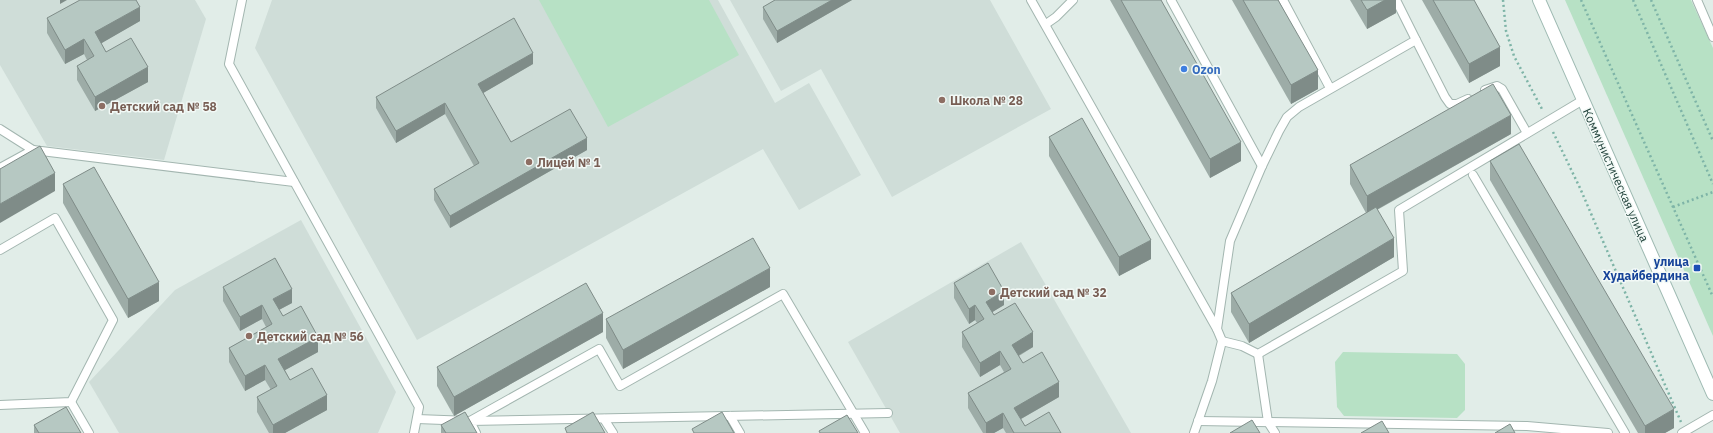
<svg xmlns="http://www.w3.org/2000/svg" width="1713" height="433" viewBox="0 0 1713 433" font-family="'IBM Plex Sans',sans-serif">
<rect width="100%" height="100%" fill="#e1ede8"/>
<g fill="#cfddd8">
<path d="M0 0H195L206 19 164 160 47 146 0 65Z"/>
<path d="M272 0H718L775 103 809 83 861 175 799 210 763 149 417 340 255 48Z"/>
<path d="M730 0H990L1051 109 892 197 821 69 781 91Z"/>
<path d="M301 220 396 392 378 433H119L89 382 175 290Z"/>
<path d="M1021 242 1131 433H900L848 342Z"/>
</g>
<g fill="#b7e1c5">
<path d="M539 0H709L739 55 608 127Z"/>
<path d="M1565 0H1691L1713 48V336Z"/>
<path d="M1343 352 1457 354 1465 364V410L1457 418 1344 416 1337 407 1335 362Z"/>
</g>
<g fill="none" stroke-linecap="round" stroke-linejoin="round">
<defs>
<g id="lane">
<path d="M242 0 229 64 419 407 414 433"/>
<path d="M1031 0 1217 329"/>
<path d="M1171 0 1262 166"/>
<path d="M1283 0 1330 88"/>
<path d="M1697 0 1713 37"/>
<path d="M1046 24 1056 17 1073 0"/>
<path d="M1416 40 1445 97 1450 104H1457L1468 99"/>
<path d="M1485 90 1497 86 1502 89 1527 133"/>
<path d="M0 129 33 150 0 168"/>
<path d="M33 150 294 182"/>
<path d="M1473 175 1625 433"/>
<path d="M0 250 55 218 113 320 71 402 0 405"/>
<path d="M1222 341 1242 346 1258 354 1403 271 1399 210 1583 100"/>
<path d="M1258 354 1268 422 1275 433"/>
<path d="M71 402 89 433"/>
<path d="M730 416 740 433"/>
<path d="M417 419 470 421 599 349 620 386 783 294 865 433"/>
<path d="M604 419 613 433"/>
<path d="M1198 421 1527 426 1608 433"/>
<path d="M476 433 470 421 888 413"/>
<path d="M1194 433 1212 381 1222 341 1217 329 1230 241 1262 166 1279 131 1287 117 1299 107 1416 40 1396 0"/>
<path d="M1682 433 1713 415"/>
</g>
<path id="secondary" d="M1539 0 1713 394"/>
</defs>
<use href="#lane" stroke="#a3b6b0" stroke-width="10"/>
<use href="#secondary" stroke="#9ebab2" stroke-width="14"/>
<g stroke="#7eb4a7" stroke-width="2.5" stroke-dasharray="2 3" stroke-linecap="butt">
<path d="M1503 0 1506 31 1514 56 1543 111"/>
<path d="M1581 0 1713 297"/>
<path d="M1633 0 1713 184"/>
<path d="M1651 0 1713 141"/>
<path d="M1553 132 1580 188 1681 422"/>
<path d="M1673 207 1713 192"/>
</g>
<use href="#lane" stroke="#fff" stroke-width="8"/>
<use href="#secondary" stroke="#fff" stroke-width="12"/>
</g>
<g fill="#9daca7">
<path d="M775 0H852L777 43 763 19V7Z"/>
<path d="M1110 0H1161L1241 161 1210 178Z"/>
<path d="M1232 0H1278L1318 89 1291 104Z"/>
<path d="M1350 0H1396V13L1367 29Z"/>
<path d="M1422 0H1474L1500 66 1469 83Z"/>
<path d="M47 18 140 21 101 43 106 52 148 82 95 111 77 80V66L87 60 84 54 65 64 47 33Z"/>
<path d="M533 64 483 93 511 142 587 150 450 228 434 200V189L474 166 445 114 396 143 376 108V97Z"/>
<path d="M1511 134 1377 210 1394 257 1249 343 1231 312V293L1366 213 1350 184V165Z"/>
<path d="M1049 137 1151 259 1119 276 1049 156Z"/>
<path d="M1490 161 1674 428 1665 433H1638L1490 180Z"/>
<path d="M63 184 159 301 128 318 63 203Z"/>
<path d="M954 283 1004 305 992 312 994 315 1033 347 1019 356 1023 363 1059 397 1021 419 1025 426 1061 433H1006L1003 428 994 433H983L968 408V393L1004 372 1000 365 980 377 962 347V332L977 323 975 320 969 324 954 298Z"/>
<path d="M223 287 292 303 279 310 283 316 318 352 285 370 290 380 327 410 285 433H269L257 412V397L271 390 265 380 245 391 229 362V348L266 327 262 319 240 331 223 301Z"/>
<path d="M770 287 623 369 606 338V319Z"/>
<path d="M603 332 454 416 437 386V367Z"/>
<path d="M34 425 81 433H34Z"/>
<path d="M441 425 477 433H441Z"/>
</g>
<g fill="#7f8c88">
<path d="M60 0H67L60 4Z"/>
<path d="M832 0H852L777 43V31Z"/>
<path d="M1385 0H1396V13L1367 29V10Z"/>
<path d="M140 7V21L95 47V32Z"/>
<path d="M84 39V54L65 64V50Z"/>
<path d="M1500 47V66L1469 83V64Z"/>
<path d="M533 53V64L478 96V84Z"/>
<path d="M148 67V82L95 111V97Z"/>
<path d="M1318 70V89L1291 104V85Z"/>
<path d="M445 103V114L396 143V131Z"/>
<path d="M1511 115V134L1367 215V196Z"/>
<path d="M587 138V150L450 228V216Z"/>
<path d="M1241 142V161L1210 178V159Z"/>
<path d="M55 173V191L0 223V204Z"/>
<path d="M1394 238V257L1249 343V324Z"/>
<path d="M1151 240V259L1119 276V257Z"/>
<path d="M770 268V287L623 369V350Z"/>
<path d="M159 282V301L128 318V299Z"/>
<path d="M292 289V303L273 313V299Z"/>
<path d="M1004 291V305L986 316V302Z"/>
<path d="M262 305V319L240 331V317Z"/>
<path d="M975 305V320L969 324V309Z"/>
<path d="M603 313V332L454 416V397Z"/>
<path d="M1033 332V347L1012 359V345Z"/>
<path d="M318 337V352L278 374V359Z"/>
<path d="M1000 351V365L980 377V363Z"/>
<path d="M265 365V380L245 391V376Z"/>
<path d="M1059 382V397L1014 423V408Z"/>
<path d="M327 395V410L285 433H273V425Z"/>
<path d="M1674 409V428L1665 433H1645V426Z"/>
<path d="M1003 413V428L994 433H986V423Z"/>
</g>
<g fill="#b6c8c2" stroke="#7f8c88">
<path d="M80 0H136L140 7 95 32 106 52 131 38 148 67 95 97 77 66 94 56 84 39 65 50 47 18Z"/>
<path d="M775 0H832L777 31 763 7Z"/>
<path d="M1121 0H1161L1241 142 1210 159Z"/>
<path d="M1243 0H1278L1318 70 1291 85Z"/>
<path d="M1361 0H1385L1367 10Z"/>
<path d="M1433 0H1474L1500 47 1469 64Z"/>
<path d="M514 18 533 53 478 84 511 142 570 109 587 138 450 216 434 189 479 163 445 103 396 131 376 97Z"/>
<path d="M1493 84 1511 115 1367 196 1350 165Z"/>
<path d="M1082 118 1151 240 1119 257 1049 137Z"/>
<path d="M1519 144 1674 409 1645 426 1490 161Z"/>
<path d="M40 146 55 173 0 204V169Z"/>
<path d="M94 167 159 282 128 299 63 184Z"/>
<path d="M1376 207 1394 238 1249 324 1231 293Z"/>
<path d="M753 238 770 268 623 350 606 319Z"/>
<path d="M275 258 292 289 273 299 283 316 301 306 318 337 278 359 290 380 312 368 327 395 273 425 257 397 277 386 265 365 245 376 229 348 272 324 262 305 240 317 223 287Z"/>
<path d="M988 263 1004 291 986 302 994 315 1015 303 1033 332 1012 345 1023 363 1042 352 1059 382 1014 408 1025 426 1049 412 1061 433H1014L1003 413 986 423 968 393 1011 369 1000 351 980 363 962 332 984 319 975 305 969 309 954 283Z"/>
<path d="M586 283 603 313 454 397 437 367Z"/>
<path d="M66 407 81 433H39L34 425Z"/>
<path d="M465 412 477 433H446L441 425Z"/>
<path d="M593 412 605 433H567L565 428Z"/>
<path d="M722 412 734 433H694L692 429Z"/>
<path d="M847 415 858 433H820L819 431Z"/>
<path d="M1252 420 1260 433H1230Z"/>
<path d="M1382 421 1389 433H1361Z"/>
<path d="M1510 424 1515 433H1495Z"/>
</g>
<circle fill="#3f7fe0" stroke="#f2f9f6" stroke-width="1.5" cx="1184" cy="69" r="4"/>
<g fill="#8d6e63" stroke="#f2f9f6" stroke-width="1.5">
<circle cx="942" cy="100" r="4"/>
<circle cx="102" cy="106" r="4"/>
<circle cx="529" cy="162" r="4"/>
<circle cx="992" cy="292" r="4"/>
<circle cx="249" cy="336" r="4"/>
</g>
<rect fill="#1a4fb4" stroke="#f2f9f6" stroke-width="1.5" x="1693" y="264" width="8" height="8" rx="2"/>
<g text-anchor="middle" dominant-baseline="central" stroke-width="3" stroke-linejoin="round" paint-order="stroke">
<g font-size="12" font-weight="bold" fill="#366cbe" stroke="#f2f9f6" text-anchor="start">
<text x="1192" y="69">Ozon</text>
</g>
<g font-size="12" font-weight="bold" fill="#785e54" stroke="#f2f9f6" text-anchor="start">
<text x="950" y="100">Школа № 28</text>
<text x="110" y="106">Детский сад № 58</text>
<text x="537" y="162">Лицей № 1</text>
<text x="1000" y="292">Детский сад № 32</text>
<text x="257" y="336">Детский сад № 56</text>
</g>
<g font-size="12" fill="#1f4039" stroke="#f2f9f6">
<text transform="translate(1616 175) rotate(66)">Коммунистическая улица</text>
</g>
<g font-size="12" font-weight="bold" fill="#164399" stroke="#f2f9f6" text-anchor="end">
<text x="1689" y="261">улица<tspan x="1689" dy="14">Худайбердина</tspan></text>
</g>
</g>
</svg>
